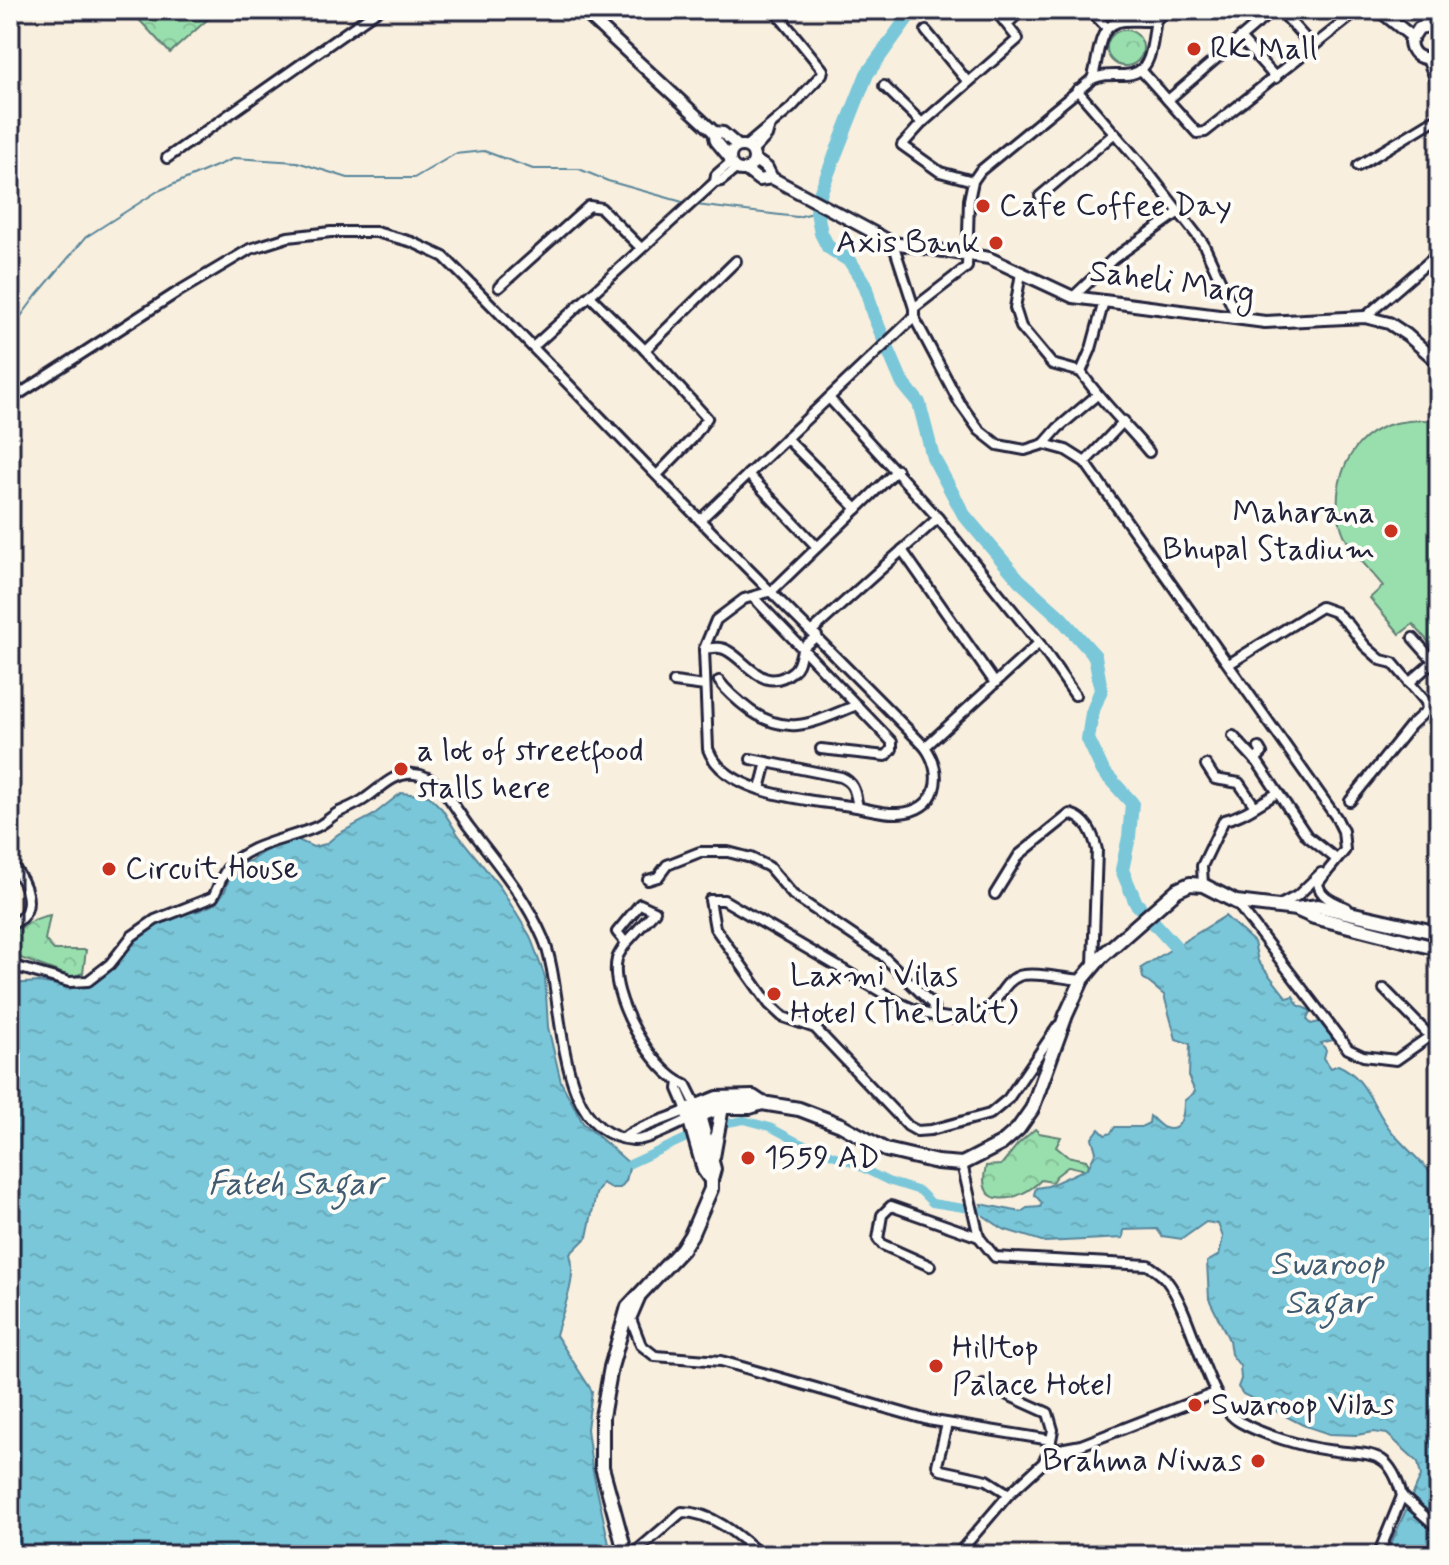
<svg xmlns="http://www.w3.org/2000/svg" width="1449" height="1565" viewBox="0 0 1449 1565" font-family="Mynerve,sans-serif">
<defs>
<pattern id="park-crowns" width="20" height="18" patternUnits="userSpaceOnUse" patternTransform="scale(2)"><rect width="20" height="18" fill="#99dfad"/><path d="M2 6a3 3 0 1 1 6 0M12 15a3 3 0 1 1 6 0" fill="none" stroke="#84bf96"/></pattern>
<pattern id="water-ripples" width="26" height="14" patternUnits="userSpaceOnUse" patternTransform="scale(2)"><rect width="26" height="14" fill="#7ac7d9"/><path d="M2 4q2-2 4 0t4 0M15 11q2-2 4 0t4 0" fill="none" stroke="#69abbb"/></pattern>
</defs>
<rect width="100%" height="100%" fill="#f9efde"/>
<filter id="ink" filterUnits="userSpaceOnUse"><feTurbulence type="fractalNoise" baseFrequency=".0125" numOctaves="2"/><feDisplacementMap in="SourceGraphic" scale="16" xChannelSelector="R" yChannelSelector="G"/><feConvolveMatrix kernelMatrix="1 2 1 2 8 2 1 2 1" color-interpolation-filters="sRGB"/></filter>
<g filter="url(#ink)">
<path fill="#99dfad" stroke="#5e8074" stroke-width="2" d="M1422 420 1439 421V654L1413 624 1400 634 1370 598 1383 586C1371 571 1354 555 1345 537 1328 500 1341 448 1379 429 1392 422 1408 421 1422 420Z"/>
<g fill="url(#park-crowns)" stroke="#5e8074" stroke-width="2">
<path d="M130 10H218L170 53Z"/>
<circle cx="1125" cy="48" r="18"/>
<path d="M50 915 45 940 54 950H86L83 973 72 977 15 956C3 932 30 919 50 915Z"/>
<path d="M1035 1129 1039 1133 1061 1137 1056 1147 1067 1156 1086 1160 1089 1165 1086 1170 1069 1166 1056 1176 1052 1182 1041 1180C1020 1202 974 1212 986 1166L1001 1165 1018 1144Z"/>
</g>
<g fill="url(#water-ripples)" stroke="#57859a" stroke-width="2">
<path d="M401 793 429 796 442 809 459 836 500 887 530 936 545 977 548 1027 561 1082 583 1123 630 1164 626 1181 620 1188H611L602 1183 596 1194 587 1237 570 1254C578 1279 562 1311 556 1335L592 1391 587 1429 592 1467 609 1544 592 1555H10V984L39 982 75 988 85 986 116 961 127 947 151 926 179 914 198 911 215 904 225 891 232 869 240 864 250 861 269 848 288 840H298L313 847 326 844 338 834 372 816Z"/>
<path d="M1225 916 1254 942 1258 961 1287 998 1293 996 1298 1005 1311 1011 1307 1019 1311 1024 1324 1021 1327 1032 1337 1039 1321 1043 1326 1050 1324 1058 1331 1068 1338 1065C1367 1077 1373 1110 1392 1132 1407 1150 1425 1164 1439 1182V1555H1386L1421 1476 1418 1462 1387 1434 1373 1432 1357 1435 1329 1434 1303 1425 1243 1394 1238 1387 1241 1379 1240 1366 1231 1354 1229 1340 1209 1299 1207 1262 1219 1255 1223 1237 1218 1224 1206 1222 1182 1239 1162 1236 1157 1229 1124 1230 1123 1238 1045 1242 1003 1229 984 1216 981 1204 1021 1212 1027 1208 1040 1207 1042 1203 1034 1194 1036 1188 1048 1186 1088 1168 1096 1152 1092 1138 1099 1129 1105 1135 1111 1133 1115 1127H1141L1149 1123 1150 1116C1155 1120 1159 1126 1165 1128 1182 1134 1184 1112 1184 1101L1195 1092 1189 1078 1190 1044 1176 1039 1164 995 1143 978 1141 968Z"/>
</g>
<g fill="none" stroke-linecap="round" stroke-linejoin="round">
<g stroke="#57859a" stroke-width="2">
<path d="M696 205 797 217 817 212"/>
<path d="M10 331 36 296 86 237 158 191 235 158 297 162 348 178H414L455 154 484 151 533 169H579L608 181 686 203"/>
</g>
<path stroke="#7ac7d9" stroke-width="8" d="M630 1164 712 1126 744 1120 770 1127 798 1142 846 1160 888 1181 920 1191 932 1203 983 1211"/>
<path stroke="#7ac7d9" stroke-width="14" d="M913 10 867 74 821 191 817 212 821 233 828 247 850 261 865 285 873 314 902 382 919 403 933 457 964 515 1019 580 1060 617 1095 656 1101 690 1092 713 1088 739 1103 771 1132 803 1129 837 1122 870 1136 903 1175 946"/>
<defs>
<g id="minor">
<path d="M1090 10 1107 28"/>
<path d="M1245 10 1257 24"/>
<path d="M1280 10 1313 47"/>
<path d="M1156 20C1151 42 1155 74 1124 75 1111 75 1104 74 1092 79 1100 59 1095 23 1124 21 1135 20 1145 22 1156 20Z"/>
<path d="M1156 20 1166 10"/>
<path d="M1007 24 1022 10"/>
<path d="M926 31 968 82"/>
<path d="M1240 38 1276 78"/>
<path d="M1141 70 1197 133 1205 132 1359 10"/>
<path d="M884 86 922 123"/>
<path d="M1077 90 1148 172 1203 243 1238 319"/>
<path d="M1168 100 1273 10"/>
<path d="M746 146 791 108 822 74 823 70 774 10"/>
<path d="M753 151 767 136 769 129"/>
<path d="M167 158 378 10"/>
<path d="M1358 166 1439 117"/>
<path d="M973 181 940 172 902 145 922 123 1018 39 995 10"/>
<path d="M715 182 716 175 731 162"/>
<path d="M1040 196 1115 133"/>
<path d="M893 243 914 308V317L959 402 979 430 998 445 1025 450 1044 444 1066 450 1085 462 1336 817 1343 831 1345 850 1318 883C1320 898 1335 902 1347 908"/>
<path d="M1021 273 1015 308 1021 327 1052 364 1081 372C1100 401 1127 425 1149 452"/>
<path d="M499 287 589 206 601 208 641 248"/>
<path d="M590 296 645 350 707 418 692 439 657 475"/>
<path d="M1073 297 1113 259 1179 212"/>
<path d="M914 308 967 267 969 200 973 181 980 171 1092 79"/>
<path d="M1365 317 1439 253"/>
<path d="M533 347 715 182 721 181 736 169"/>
<path d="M645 350 736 261"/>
<path d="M1081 372 1091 349 1104 301"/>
<path d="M829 398 938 518"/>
<path d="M10 400 176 293 250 249 288 237 331 232H376L412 242 444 257C530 343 613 431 698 518 773 595 850 670 925 747 945 774 938 812 898 813 883 814 865 808 850 806 809 800 725 795 708 749L704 649 716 620 744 599 772 591 897 470"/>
<path d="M786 438 857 509"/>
<path d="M1044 444 1058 428 1097 395"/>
<path d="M1085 462 1124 421"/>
<path d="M748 474 817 547"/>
<path d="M700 520 914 317"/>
<path d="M902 550 995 683"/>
<path d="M753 597 892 742V749L886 756 821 749"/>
<path d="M812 631 938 518 1039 643 925 747"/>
<path d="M1413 638 1439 667"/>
<path d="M1039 643 1075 695"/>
<path d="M704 649C712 648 721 646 728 651 748 662 764 695 793 671 801 665 799 656 803 648 806 644 814 639 817 636"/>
<path d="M1229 664 1321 607 1335 612 1349 625 1365 646 1381 660 1393 663 1426 702 1427 710 1411 725 1350 801"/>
<path d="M719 681C728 693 739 702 751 711 791 738 816 721 857 705"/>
<path d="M674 682 705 686"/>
<path d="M1409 683 1434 661"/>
<path d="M1427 710 1439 701"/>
<path d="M1233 736 1258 763 1278 793"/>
<path d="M751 759 841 777C855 783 855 793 858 807"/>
<path d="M1255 760 1262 753 1259 748"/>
<path d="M1206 765 1215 779 1239 783 1254 805"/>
<path d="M760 789 767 762"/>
<path d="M10 808C16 816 15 830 10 839"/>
<path d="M10 863C27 882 40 913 10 925"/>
<path d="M648 880 658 877 667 865 700 852H728L751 858 769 867 793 895 882 955 932 1004 936 1016"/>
<path d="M1203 885 1202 866 1224 820C1244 816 1259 803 1278 793L1307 836 1335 858"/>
<path d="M995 894 1019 855 1070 814C1087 819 1093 833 1097 850L1093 965"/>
<path d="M1236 902 1348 1049 1363 1056 1396 1060 1430 1036"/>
<path d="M1278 906 1297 896 1321 873"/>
<path d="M626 943 655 911 640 904 617 932 626 943C624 947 618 954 617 959 608 995 653 1073 686 1085L696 1105"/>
<path d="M10 965 69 982 88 981 110 964 132 936 155 920 213 897C218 888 221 877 227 869 246 844 286 840 314 828 323 825 330 817 339 812 348 808 358 804 366 798 381 788 394 772 414 774 440 775 455 809 469 827 496 862 525 896 543 938 567 992 550 1134 633 1140 647 1141 677 1125 690 1119"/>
<path d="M1384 989 1430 1036 1439 1033"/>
<path d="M1058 1026 1008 1099 990 1114 931 1130 917 1131 908 1126 815 1028 783 1017 769 1004 715 928 710 900H724L900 1003C926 1016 970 1030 993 1003 1002 993 1006 981 1019 976 1032 971 1066 979 1082 980"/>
<path d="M625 1137C638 1126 670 1119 687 1110L678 1089 679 1082"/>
<path d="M962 1164 979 1237 995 1257 1148 1265C1155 1270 1162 1274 1167 1281 1193 1314 1207 1404 1240 1422 1261 1434 1303 1447 1328 1450 1369 1456 1389 1446 1402 1496L1378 1555"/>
<path d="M930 1266 883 1245 878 1239 882 1215 891 1206 979 1237"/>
<path d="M640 1298 631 1319 641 1345 655 1356 721 1361 928 1420 1051 1440 1053 1430 1048 1413 983 1384"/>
<path d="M947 1424 937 1465 941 1470 987 1480 1009 1494"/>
<path d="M1051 1440 1049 1451 1081 1445 1215 1393"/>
<path d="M1402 1496 1439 1529"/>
<path d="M632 1555 682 1512C713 1512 739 1536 761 1555"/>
<path d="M957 1555 1009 1494 1043 1463 1049 1451"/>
</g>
<g id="major">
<path d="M582 10 714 132 723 133 738 146"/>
<path d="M1379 10 1411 36"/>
<path d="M1424 26 1439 13"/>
<path d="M1439 32 1429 26 1419 28 1410 42C1412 58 1427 63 1439 52"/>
<path d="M1428 59 1439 85"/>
<path d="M714 132 716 141 730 158"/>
<circle cx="742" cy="158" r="12"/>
<path d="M755 160 767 168 772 178 893 243 989 258 1073 297 1265 322 1365 317 1389 323 1407 335 1439 363"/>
<path d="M746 170 759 180 772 178"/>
</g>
<g id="highway">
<path d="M1296 909 1318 906 1439 933"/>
<path d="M696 1105 714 1169 711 1180"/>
<path d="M696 1117 722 1107H750L762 1103"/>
<path d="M713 1157 722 1107"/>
<path d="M626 1555 602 1467V1417L611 1367 628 1307 682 1249 691 1235 711 1189V1180L704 1170 687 1110 717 1098 753 1097 762 1103 799 1109 841 1125 886 1150 937 1162 962 1164 1001 1144 1018 1129 1032 1109 1066 1015 1082 980 1102 956 1177 890 1190 884 1203 885 1236 902 1296 909 1314 917 1439 949"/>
</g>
</defs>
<use href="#minor" stroke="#22223b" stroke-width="14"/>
<use href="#major" stroke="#22223b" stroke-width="16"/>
<use href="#highway" stroke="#22223b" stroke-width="18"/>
<use href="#minor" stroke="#fdfcf7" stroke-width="8"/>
<use href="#major" stroke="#fdfcf7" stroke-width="10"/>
<use href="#highway" stroke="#fdfcf7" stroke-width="12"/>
</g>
</g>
<g fill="#c8321e" stroke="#fdfcf7" stroke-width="3">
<circle cx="1194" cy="49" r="8"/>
<circle cx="983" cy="206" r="8"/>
<circle cx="996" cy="243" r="8"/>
<circle cx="1391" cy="531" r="8"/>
<circle cx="401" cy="769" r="8"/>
<circle cx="109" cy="869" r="8"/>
<circle cx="774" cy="994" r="8"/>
<circle cx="748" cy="1158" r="8"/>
<circle cx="936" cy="1366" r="8"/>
<circle cx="1195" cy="1405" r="8"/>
<circle cx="1258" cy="1461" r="8"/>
</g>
<g text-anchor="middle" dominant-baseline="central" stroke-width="8" stroke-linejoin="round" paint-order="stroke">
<g font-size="32" fill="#22223b" stroke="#fdfcf7" text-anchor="start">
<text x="1210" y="49">RK Mall</text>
<text x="999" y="206">Cafe Coffee Day</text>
<text x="980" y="243" text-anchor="end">Axis Bank</text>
<text x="1375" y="513" text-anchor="end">Maharana<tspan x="1375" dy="37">Bhupal Stadium</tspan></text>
<text x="417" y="751">a lot of streetfood<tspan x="417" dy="37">stalls here</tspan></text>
<text x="125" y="869">Circuit House</text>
<text x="790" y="976">Laxmi Vilas<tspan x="790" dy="37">Hotel (The Lalit)</tspan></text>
<text x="764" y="1158">1559 AD</text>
<text x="952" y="1348">Hilltop<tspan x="952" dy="37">Palace Hotel</tspan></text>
<text x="1211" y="1405">Swaroop Vilas</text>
<text x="1242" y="1461" text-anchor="end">Brahma Niwas</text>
</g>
<g font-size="32" fill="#22223b" stroke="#fdfcf7">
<text transform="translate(1172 283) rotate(8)">Saheli Marg</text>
</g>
<g font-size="34" font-style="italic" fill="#415c72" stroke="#fdfcf7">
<text x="295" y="1184">Fateh Sagar</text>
<text x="1327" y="1264">Swaroop<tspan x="1327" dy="39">Sagar</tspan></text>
</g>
</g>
<rect width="1449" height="1565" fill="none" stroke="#fdfcf7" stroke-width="40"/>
<rect x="20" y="20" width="1409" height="1525" fill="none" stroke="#22223b" stroke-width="3" filter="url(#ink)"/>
</svg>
